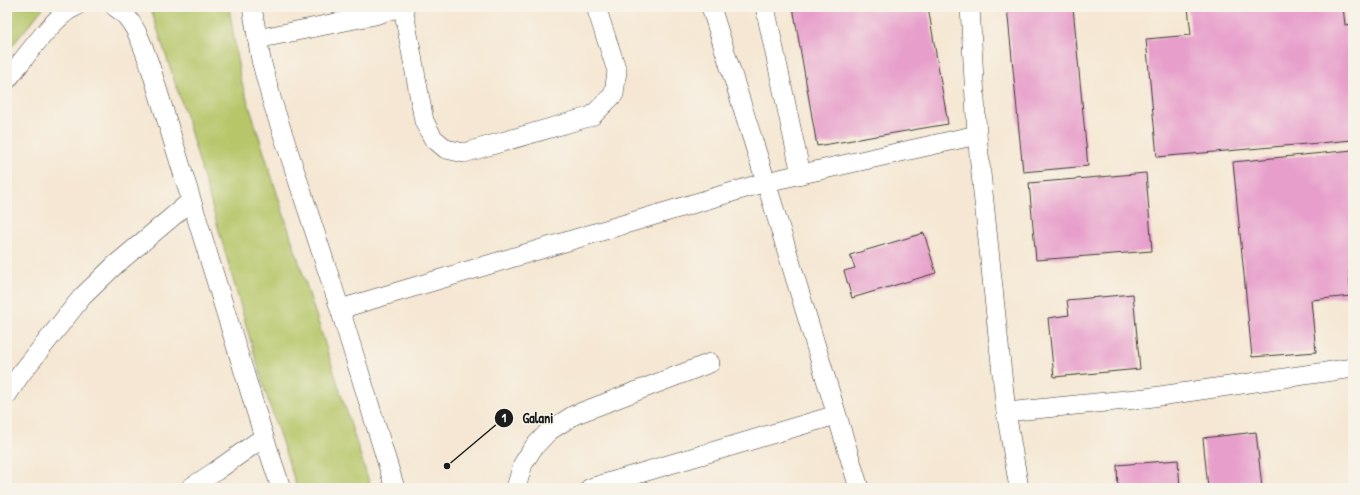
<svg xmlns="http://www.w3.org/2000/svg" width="1360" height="495" viewBox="0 0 1360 495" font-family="'Patrick Hand',sans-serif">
<rect width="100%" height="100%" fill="#f7f3e8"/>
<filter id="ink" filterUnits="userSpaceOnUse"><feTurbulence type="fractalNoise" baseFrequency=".025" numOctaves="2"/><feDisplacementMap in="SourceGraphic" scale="8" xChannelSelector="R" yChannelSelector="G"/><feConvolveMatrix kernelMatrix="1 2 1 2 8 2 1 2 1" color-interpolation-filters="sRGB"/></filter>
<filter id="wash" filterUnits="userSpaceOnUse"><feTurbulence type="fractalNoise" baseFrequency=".012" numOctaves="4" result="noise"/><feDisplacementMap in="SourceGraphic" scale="16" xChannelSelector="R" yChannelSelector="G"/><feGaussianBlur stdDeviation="0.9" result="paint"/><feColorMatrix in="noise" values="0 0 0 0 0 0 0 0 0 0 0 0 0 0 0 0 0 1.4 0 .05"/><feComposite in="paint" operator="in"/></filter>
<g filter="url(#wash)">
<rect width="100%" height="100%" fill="#f5e7d3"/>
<g fill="#b6c669" stroke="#697142">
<path d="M7 7H44L7 52Z"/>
<path d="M150 7H229L240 77 371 488H297L265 391 186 116Z"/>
</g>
<g id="blocks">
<g fill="#e79ecb">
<path d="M793 7H928L948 124 817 146Z"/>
<path d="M1007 7H1073L1088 166 1023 172Z"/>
<path d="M1188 7H1343L1345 25 1353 24V140L1157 157 1146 39 1191 35Z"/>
<path d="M1353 150V271H1349L1351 296 1311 300 1316 352 1252 357 1233 162Z"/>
<path d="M1146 173 1152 251 1036 260 1029 183Z"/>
<path d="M924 233 936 273 852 298 844 271 855 268 850 255Z"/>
<path d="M1133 294 1140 369 1054 377 1048 318 1069 315 1067 300Z"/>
<path d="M1256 432 1262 488H1208L1203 438Z"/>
<path d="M1178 460 1180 488H1118L1117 465Z"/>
</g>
</g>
</g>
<g filter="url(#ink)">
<use href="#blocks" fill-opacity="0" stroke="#3d3a37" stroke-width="1"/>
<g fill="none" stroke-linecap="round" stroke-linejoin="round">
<defs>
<g id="minor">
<path d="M115 7C135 18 144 49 151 69L264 437 281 488"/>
<path d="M252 7 261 60 272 101 340 309 395 488"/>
<path d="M403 7 424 121 433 138 446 149 464 153 592 116 614 94 617 71 596 7"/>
<path d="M711 7 766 182 859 488"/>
<path d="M765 7 801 174"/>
<path d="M970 7 977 135 1006 412 1019 488"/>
<path d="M257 39 375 15 400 7"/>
<path d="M7 80C22 62 55 14 75 7"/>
<path d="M340 309 766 182 977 135"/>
<path d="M7 395 20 375 82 297 114 266 191 201"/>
<path d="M1006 412 1146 398 1353 368"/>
<path d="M190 488 216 471 264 437"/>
<path d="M516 488 523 464 533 448 549 431 574 415 710 363"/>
<path d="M590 488 836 415"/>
</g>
</defs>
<use href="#minor" stroke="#3d3a37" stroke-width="20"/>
<use href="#minor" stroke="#fff" stroke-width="19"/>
</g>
</g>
<path fill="none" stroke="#1c1c1c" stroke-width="1.5" d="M447 466L504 418"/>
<g fill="#1c1c1c" stroke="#f7f3e8" stroke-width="1.5">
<circle cx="447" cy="466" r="4"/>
<circle cx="504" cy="418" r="10"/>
</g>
<g font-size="12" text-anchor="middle" font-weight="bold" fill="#fff">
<text x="504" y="422">1</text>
</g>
<g font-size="14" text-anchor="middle" font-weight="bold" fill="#1c1c1c" stroke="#f7f3e8" stroke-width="3.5" stroke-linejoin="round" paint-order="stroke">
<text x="538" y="423">Galani</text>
</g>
<rect width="1360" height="495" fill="none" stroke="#f7f3e8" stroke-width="24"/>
</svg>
